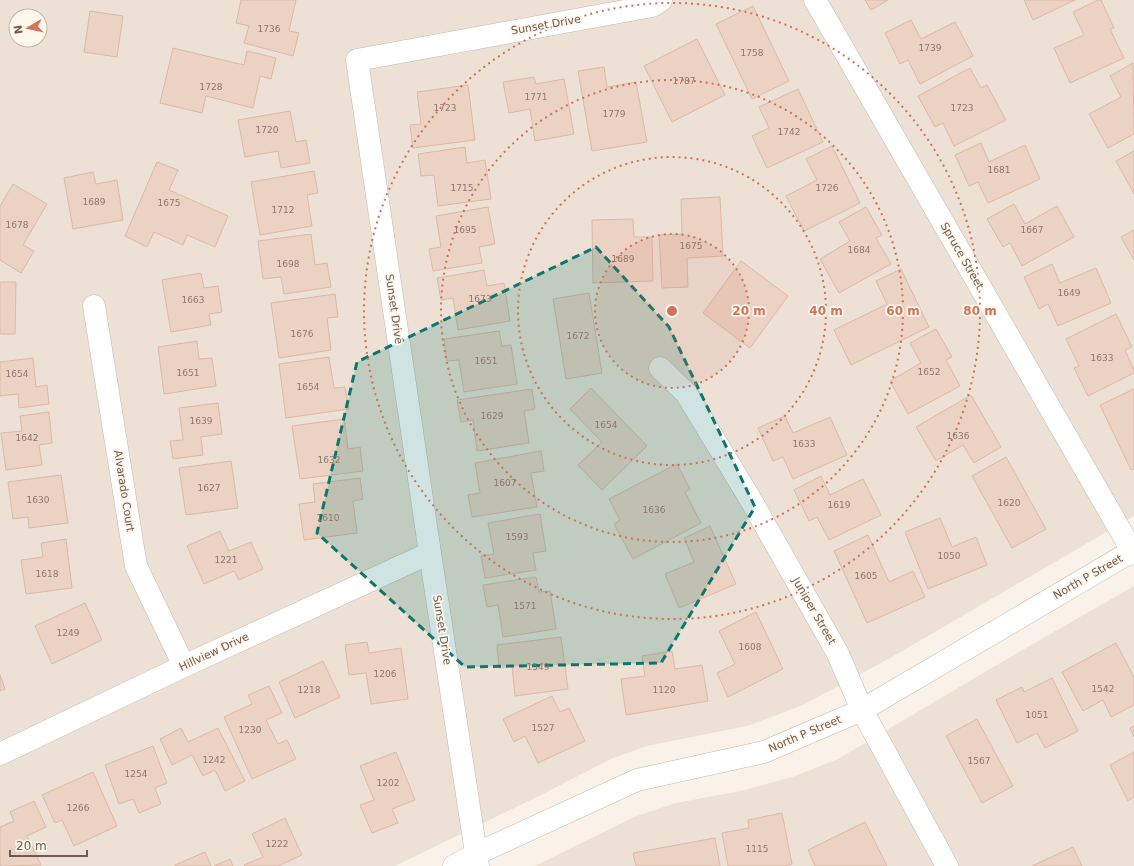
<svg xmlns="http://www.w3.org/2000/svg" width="1134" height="866" viewBox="0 0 1134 866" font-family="'DejaVu Sans',sans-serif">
<rect width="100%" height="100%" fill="#faf2e8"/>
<g fill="#ede1d5" fill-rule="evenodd">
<path d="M0 0H1134V516L892 657 803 705 747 726 647 746 611 759 541 795 395 866H0ZM16 16H40V40H16Z"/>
<path d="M1134 586V866H535L634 817 676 803 741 791 795 776 838 759 1000 663Z"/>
</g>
<g fill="#ecd2c3" stroke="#dcb9a6">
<path d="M241 0H296L289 31 299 33 293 56 244 43 249 26 236 23Z"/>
<path d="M865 0H888L871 10Z"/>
<path d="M1024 0H1075L1033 20Z"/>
<path d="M1098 0H1101L1114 28 1110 29 1124 58 1070 83 1054 48 1084 35 1073 12Z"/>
<path d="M753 6 789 81 752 99 716 24Z"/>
<path d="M90 11 123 16 117 57 84 52Z"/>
<path d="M911 20 921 39 955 22 973 56 920 84 908 60 900 64 885 33Z"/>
<path d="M697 39 725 95 672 122 644 66Z"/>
<path d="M173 48 244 65 247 51 276 58 271 79 260 76 253 108 206 96 202 113 160 103Z"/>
<path d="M1133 63 1134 134 1108 148 1089 114 1121 97 1110 76Z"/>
<path d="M604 67 607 87 636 82 647 142 592 151 578 71Z"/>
<path d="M970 68 981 88 987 85 1006 120 954 146 943 123 935 127 918 96Z"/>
<path d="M534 77 536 84 564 79 574 134 535 141 530 109 509 113 503 82Z"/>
<path d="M468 85 475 140 413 148 410 125 421 124 417 92Z"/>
<path d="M798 89 823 142 767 168 752 136 769 128 759 107Z"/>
<path d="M290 111 296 142 306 140 310 163 281 168 278 151 245 157 238 120Z"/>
<path d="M981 143 989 162 1025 145 1040 179 988 203 978 182 969 186 955 155Z"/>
<path d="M832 146 860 203 804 231 786 196 817 180 806 159Z"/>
<path d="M465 147 467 163 485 160 491 199 438 206 434 175 421 176 418 154Z"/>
<path d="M1134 151V194L1116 161Z"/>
<path d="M157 162 178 170 169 190 228 216 215 247 187 235 183 245 154 232 147 247 125 236Z"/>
<path d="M314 171 318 193 307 195 312 226 260 235 251 182Z"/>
<path d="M93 172 96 184 117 180 123 220 73 229 64 178Z"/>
<path d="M13 184 47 204 23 245 34 251 21 273 0 260V206Z"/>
<path d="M720 197 723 256 687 258 688 287 662 288 659 235 682 234 681 199Z"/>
<path d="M1014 204 1025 224 1057 206 1074 237 1022 266 1010 243 1003 247 987 219Z"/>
<path d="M488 207 495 244 479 247 482 263 433 271 429 249 441 247 436 216Z"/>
<path d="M866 207 882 235 876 238 891 264 839 293 820 259 850 241 839 222Z"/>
<path d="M633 219 634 237H652L653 281 593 283 592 220Z"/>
<path d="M1134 230V260L1121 237Z"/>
<path d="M311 234 315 265 327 263 331 287 284 294 281 277 263 279 258 241Z"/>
<path d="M741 261 788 296 750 348 703 313Z"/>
<path d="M1052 264 1060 283 1096 268 1111 303 1058 326 1048 304 1039 309 1024 277Z"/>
<path d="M901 269 929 327 851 365 834 330 887 304 876 281Z"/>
<path d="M484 270 487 286 504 283 510 321 458 330 453 298 441 300 437 278Z"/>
<path d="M201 273 204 288 218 286 222 312 209 314 211 325 171 332 162 280Z"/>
<path d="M0 282H16L15 334H0Z"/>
<path d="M589 293 602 373 566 379 553 299Z"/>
<path d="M335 294 338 317 327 318 331 350 279 358 271 303Z"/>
<path d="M1116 314 1132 347 1125 350 1134 370V373L1088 396 1074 368 1079 366 1066 339Z"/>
<path d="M936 329 952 357 946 360 960 386 908 414 890 381 921 363 910 343Z"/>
<path d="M499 331 502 346 511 345 517 384 464 392 459 360 447 361 444 339Z"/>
<path d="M197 341 199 359 212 358 216 386 164 394 158 347Z"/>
<path d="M329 357 334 388 345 387 349 409 286 418 279 364Z"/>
<path d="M33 358 36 387 47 385 49 404 19 408 18 394 0 396V362Z"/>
<path d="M591 388 647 446 602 490 578 465 602 442 570 409Z"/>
<path d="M532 389 535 409 524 411 529 443 477 451 473 420 461 422 457 400Z"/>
<path d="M1134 389V469L1131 470 1100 405Z"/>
<path d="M971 395 1001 447 974 463 963 445 936 461 916 427Z"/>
<path d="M218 403 222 434 201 437 203 455 173 459 170 441 183 440 179 408Z"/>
<path d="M49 412 52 443 39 445 42 465 6 470 1 433 22 431 20 416Z"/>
<path d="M785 416 793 433 830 417 847 455 793 479 783 457 773 461 758 428Z"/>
<path d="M344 419 348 449 360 447 363 471 300 479 292 426Z"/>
<path d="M541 451 544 471 531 473 537 507 472 517 468 495 480 493 475 463Z"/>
<path d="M1006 457 1046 529 1012 548 972 476Z"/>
<path d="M231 461 238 508 186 515 179 468Z"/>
<path d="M677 464 690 489 685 492 701 523 633 559 614 524 620 520 609 499Z"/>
<path d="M61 475 68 523 29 528 28 517 13 519 8 482Z"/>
<path d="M821 476 830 495 863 479 881 515 829 540 817 517 809 521 794 490Z"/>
<path d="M360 478 363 499 353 501 357 533 304 540 299 504 315 502 313 484Z"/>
<path d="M540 514 546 551 533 553 536 570 485 578 481 556 494 554 488 523Z"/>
<path d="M940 518 952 547 976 537 987 565 928 589 905 532Z"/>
<path d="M710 526 736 584 679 608 665 574 694 562 684 538Z"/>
<path d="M220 531 229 551 251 542 263 569 239 580 234 571 204 584 187 546Z"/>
<path d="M868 535 889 582 913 571 925 597 867 623 834 551Z"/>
<path d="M66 539 72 588 26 594 21 560 43 557 41 543Z"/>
<path d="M536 577 539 592 550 591 556 629 503 637 498 605 487 607 483 585Z"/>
<path d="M85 603 102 640 52 664 35 626Z"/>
<path d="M756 612 783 669 728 697 717 673 735 664 719 631Z"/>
<path d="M561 637 568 689 515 696 512 666 499 668 497 645Z"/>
<path d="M367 642 369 653 401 648 408 699 371 704 366 673 349 675 345 645Z"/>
<path d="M1116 643 1134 677V705L1111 717 1103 700 1083 711 1062 672Z"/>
<path d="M672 651 675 669 702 665 708 701 626 715 621 679 645 676 642 656Z"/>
<path d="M323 661 340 697 295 718 279 682Z"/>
<path d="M0 675 5 689 0 691Z"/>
<path d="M1052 678 1078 731 1045 748 1037 733 1017 743 996 700 1022 687 1024 692Z"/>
<path d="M269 686 282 713 266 720 278 744 287 740 296 759 252 779 224 717 252 704 248 695Z"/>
<path d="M552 696 560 712 569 708 585 741 538 763 525 736 514 742 503 719Z"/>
<path d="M977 719 1013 786 982 803 946 736Z"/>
<path d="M1134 726V737L1130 728Z"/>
<path d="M181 728 188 742 218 728 245 781 225 791 215 770 203 776 192 755 172 765 160 739Z"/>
<path d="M153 746 167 783 155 788 161 804 139 813 133 799 119 804 105 765Z"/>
<path d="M396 752 415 800 392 809 398 823 372 833 360 805 374 800 360 766Z"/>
<path d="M1134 752V797L1128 801 1110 765Z"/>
<path d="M93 772 117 826 74 846 62 820 55 823 42 795Z"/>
<path d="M34 801 46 827 27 836 41 865 1 866 0 863V827L14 821 10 812Z"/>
<path d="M782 813 792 864 784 866H728L722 833 749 828 748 820Z"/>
<path d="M285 818 302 855 278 866H245L244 865 263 857 252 834Z"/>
<path d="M865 822 887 866H815L808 850Z"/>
<path d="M715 838 720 866H636L633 853Z"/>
<path d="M1073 847 1082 866H1032Z"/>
<path d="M205 852 211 866H175V865Z"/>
<path d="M230 859 233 866H214Z"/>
</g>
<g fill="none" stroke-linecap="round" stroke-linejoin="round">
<defs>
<g id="minor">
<path d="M815 0 1134 554"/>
<path d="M94 306 136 566 184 666"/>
<path d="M660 368 686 393 752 502 838 654 862 710 947 866"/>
<path d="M0 754 184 666 430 553"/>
<path d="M454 866 476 854 637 780 764 752 862 710 1134 550"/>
<path d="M478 866 430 553 357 60 652 6 661 0"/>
</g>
</defs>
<use href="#minor" stroke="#c7b8ad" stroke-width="23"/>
<use href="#minor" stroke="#fff" stroke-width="22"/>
</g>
<path fill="#0f766e" fill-opacity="0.2" stroke="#0f766e" stroke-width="3" stroke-dasharray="8 5" stroke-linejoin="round" d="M596 247 669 327 755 507 661 663 465 667 317 533 357 362Z"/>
<circle cx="672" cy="311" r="77" fill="#cf735c" fill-opacity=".12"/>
<g fill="none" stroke="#cf735c" stroke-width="2" stroke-dasharray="2 4">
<circle cx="672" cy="311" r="77"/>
<circle cx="672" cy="311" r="154"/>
<circle cx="672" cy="311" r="231"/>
<circle cx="672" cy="311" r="308"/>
</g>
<g text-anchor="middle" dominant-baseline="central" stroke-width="3.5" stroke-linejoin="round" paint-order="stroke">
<g font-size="9" fill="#8f786c">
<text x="269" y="29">1736</text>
<text x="930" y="48">1739</text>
<text x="752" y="53">1758</text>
<text x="684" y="81">1787</text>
<text x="211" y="87">1728</text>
<text x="536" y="97">1771</text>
<text x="445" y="108">1723</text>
<text x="962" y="108">1723</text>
<text x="614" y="114">1779</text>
<text x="267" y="130">1720</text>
<text x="789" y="132">1742</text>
<text x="999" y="170">1681</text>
<text x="462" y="188">1715</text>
<text x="827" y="188">1726</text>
<text x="94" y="202">1689</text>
<text x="169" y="203">1675</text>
<text x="283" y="210">1712</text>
<text x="17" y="225">1678</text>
<text x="465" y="230">1695</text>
<text x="1032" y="230">1667</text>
<text x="691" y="246">1675</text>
<text x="859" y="250">1684</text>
<text x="623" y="259">1689</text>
<text x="288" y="264">1698</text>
<text x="1069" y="293">1649</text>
<text x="480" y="299">1673</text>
<text x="193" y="300">1663</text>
<text x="302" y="334">1676</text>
<text x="578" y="336">1672</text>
<text x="1102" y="358">1633</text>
<text x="486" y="361">1651</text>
<text x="929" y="372">1652</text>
<text x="188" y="373">1651</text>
<text x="17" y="374">1654</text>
<text x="308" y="387">1654</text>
<text x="492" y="416">1629</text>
<text x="201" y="421">1639</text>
<text x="606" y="425">1654</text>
<text x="958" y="436">1636</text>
<text x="27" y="438">1642</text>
<text x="804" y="444">1633</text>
<text x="329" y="460">1632</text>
<text x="505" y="483">1607</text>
<text x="209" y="488">1627</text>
<text x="38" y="500">1630</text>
<text x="1009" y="503">1620</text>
<text x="839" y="505">1619</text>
<text x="654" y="510">1636</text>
<text x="328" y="518">1610</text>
<text x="517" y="537">1593</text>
<text x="949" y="556">1050</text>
<text x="226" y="560">1221</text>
<text x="47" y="574">1618</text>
<text x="866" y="576">1605</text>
<text x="525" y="606">1571</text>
<text x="68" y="633">1249</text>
<text x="750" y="647">1608</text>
<text x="538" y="667">1549</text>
<text x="385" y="674">1206</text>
<text x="1103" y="689">1542</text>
<text x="309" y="690">1218</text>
<text x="664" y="690">1120</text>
<text x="1037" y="715">1051</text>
<text x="543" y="728">1527</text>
<text x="250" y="730">1230</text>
<text x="214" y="760">1242</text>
<text x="979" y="761">1567</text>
<text x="136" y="774">1254</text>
<text x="388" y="783">1202</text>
<text x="78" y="808">1266</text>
<text x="277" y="844">1222</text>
<text x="757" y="849">1115</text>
</g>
<g font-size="11" fill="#705a4f" stroke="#fdf7ee">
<text transform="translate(546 25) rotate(-10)">Sunset Drive</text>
<text transform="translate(962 256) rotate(60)">Spruce Street</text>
<text transform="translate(394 309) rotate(82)">Sunset Drive</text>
<text transform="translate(124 491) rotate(81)">Alvarado Court</text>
<text transform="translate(1088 577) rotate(-30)">North P Street</text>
<text transform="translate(814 611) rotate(60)">Juniper Street</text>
<text transform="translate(442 630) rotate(81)">Sunset Drive</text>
<text transform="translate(214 652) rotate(-25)">Hillview Drive</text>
<text transform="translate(805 734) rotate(-23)">North P Street</text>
</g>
</g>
<circle cx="672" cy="311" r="6" fill="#cf735c" stroke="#fdf7ee" stroke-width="2"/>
<g font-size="12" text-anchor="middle" font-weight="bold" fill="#cf735c" stroke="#fdf7ee" stroke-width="3.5" stroke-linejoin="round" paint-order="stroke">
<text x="749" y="315">20 m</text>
<text x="826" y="315">40 m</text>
<text x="903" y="315">60 m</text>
<text x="980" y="315">80 m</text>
</g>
<g transform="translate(28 28) rotate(261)"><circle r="19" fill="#fdf7ee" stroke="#c5b8ae"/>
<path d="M0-3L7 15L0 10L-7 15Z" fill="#d4745d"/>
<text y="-6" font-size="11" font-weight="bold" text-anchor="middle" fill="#705a4f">N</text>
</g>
<path d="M10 850v6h77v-6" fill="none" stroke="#705a4f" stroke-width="2"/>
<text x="16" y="850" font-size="12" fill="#705a4f" stroke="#fdf7ee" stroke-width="3" paint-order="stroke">20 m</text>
</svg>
